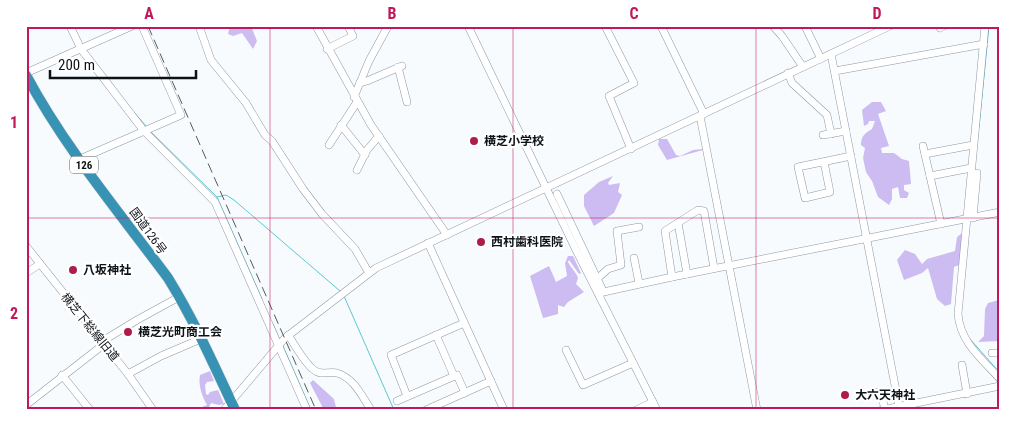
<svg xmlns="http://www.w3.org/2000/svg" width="1026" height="436" viewBox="0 0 1026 436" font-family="'Roboto Condensed','Noto Sans JP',sans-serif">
<rect width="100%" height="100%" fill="#f8fbfe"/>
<g fill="#ccbcf2">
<path d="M230 26H251L257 41 253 49 242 33 233 36 228 34Z"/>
<path d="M872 102H881L886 111 878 114 889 146 881 148 882 153H894L902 159 909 161 911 184 904 185V190L909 193 907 198H900L898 187 892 189V199L889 205 878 197 872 181 866 172 863 158 865 148 861 145C861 136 865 133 872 129L875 121H869L868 124 864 126 862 110Z"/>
<path d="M659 139H667L676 155 680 156 693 150 702 149 703 150 667 160 658 145Z"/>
<path d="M613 176 608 183 609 185 620 183 618 192 622 195 614 213 594 226 584 206V195L599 182Z"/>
<path d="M961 234 963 236 959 265 954 267 951 304 945 306 937 299 928 268 922 273 904 280 897 260 905 250 915 254 922 264 927 259 955 251 957 237Z"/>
<path d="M568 256H573L581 273 579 274 569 260 568 262C571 268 576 272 578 278L576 284 584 292 568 302 564 307 558 305V314L543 318 530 276 549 266 556 282 567 276 565 263Z"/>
<path d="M999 300 1000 341 978 342 984 336 985 309 988 303Z"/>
<path d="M210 371 214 381 207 382 205 385 206 394 208 395 210 392 218 390 224 404 219 405 211 403 209 407 202 410V407L207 405C202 396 198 385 200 375Z"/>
<path d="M313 380 334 399 336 407 331 410H322V406L310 383Z"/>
</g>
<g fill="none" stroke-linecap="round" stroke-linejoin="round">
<g stroke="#5cc7d0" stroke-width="1">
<path d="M132 110 146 126"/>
<path d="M979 127 989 26"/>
<path d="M150 131 217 197 262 299"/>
<path d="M217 197 226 195 234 200 340 291"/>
<path d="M344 296 394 410"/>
<path d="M273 324 280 340"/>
<path d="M970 339 1000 373"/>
<path d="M283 346 311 410"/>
</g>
<defs>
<g id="minor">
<path d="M70 26 81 49 144 131 215 202 307 410"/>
<path d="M199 26 211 60 246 103 265 135 272 141 303 189 322 214 355 249 369 273"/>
<path d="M316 26 371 125 447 235"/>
<path d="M468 26 577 252 657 410"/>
<path d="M605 26 634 83 609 96 631 149"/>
<path d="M661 26 704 114"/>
<path d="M773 26 782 36 803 67"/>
<path d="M805 26 821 59"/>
<path d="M939 26 940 28 944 26"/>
<path d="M985 26 958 314C960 342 982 359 1000 379"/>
<path d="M327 49 353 36 348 26"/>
<path d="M831 54 899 406"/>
<path d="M398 67 407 102"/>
<path d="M835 71 984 44"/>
<path d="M26 73 132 26"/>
<path d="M788 73 792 83 827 115 831 134"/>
<path d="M360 83 367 81 402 66"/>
<path d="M354 97 369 61 388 26"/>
<path d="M700 116 757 410"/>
<path d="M341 125 365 155"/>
<path d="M823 135 846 131"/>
<path d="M329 145 357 102"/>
<path d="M923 146 941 224"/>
<path d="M925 154 973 145"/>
<path d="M80 159 181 115 142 26"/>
<path d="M824 162 830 192 805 198 798 167 851 156"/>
<path d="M357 170 367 150 379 136"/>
<path d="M930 176 971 168"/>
<path d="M557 194 603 291"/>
<path d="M973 218 977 173"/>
<path d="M678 223 687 274"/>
<path d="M428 243 504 410"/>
<path d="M26 246 128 374 153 410"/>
<path d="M634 258 639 283"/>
<path d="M26 273 40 264"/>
<path d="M672 277 665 231 698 210 704 211 714 268"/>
<path d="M598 278 608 269 621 265 617 231 639 227"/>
<path d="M599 293 672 277 1000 212"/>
<path d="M288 335C295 345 305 364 314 370 321 376 329 371 337 373 354 378 362 396 371 410"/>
<path d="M436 335 454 376"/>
<path d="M101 342 137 320 179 297"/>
<path d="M566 350 583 385 633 363"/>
<path d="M992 353H1000"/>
<path d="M962 365 967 394"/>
<path d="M128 374 161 356 203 338"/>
<path d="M62 375 90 410"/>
<path d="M875 392 881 394 885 409"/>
<path d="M407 396 391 355 464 323"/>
<path d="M397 401 457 375 465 393"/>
<path d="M26 405 103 345"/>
<path d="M224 410 285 338 376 268 890 26"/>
<path d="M426 410 491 381"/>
<path d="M636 410 653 402"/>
<path d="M882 410 1000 386"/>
</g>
<path id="highway" d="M26 75C65 148 119 212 168 278 195 322 213 363 235 410"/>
</defs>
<use href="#minor" stroke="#8b98a6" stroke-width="8"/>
<use href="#highway" stroke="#d3d4d5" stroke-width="11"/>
<use href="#minor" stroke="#fff" stroke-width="7"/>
<use href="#highway" stroke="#3792b4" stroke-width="10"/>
<path stroke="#54595d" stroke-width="1" stroke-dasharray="10 5" stroke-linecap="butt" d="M148 26 316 410"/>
</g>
<path fill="none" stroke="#c2185b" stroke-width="1" stroke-opacity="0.55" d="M270 26V410M513 26V410M756 26V410M26 218H1000"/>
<g fill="#ae1c49" stroke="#fff" stroke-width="2">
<circle cx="474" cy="141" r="5"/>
<circle cx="481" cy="242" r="5"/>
<circle cx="73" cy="270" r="5"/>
<circle cx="128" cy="332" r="5"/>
<circle cx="845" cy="395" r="5"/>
</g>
<g text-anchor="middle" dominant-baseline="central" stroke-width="4.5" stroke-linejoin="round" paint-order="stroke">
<rect fill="#fff" stroke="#56595d" stroke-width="1" x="70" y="156.5" width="28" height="17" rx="4"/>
<g font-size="11" font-weight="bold" fill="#0d1217">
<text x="84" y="165">126</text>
</g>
<g font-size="12" font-weight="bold" fill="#0d1217" stroke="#fff" text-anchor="start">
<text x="484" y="141">横芝小学校</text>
<text x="491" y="242">西村歯科医院</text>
<text x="83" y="270">八坂神社</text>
<text x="138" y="332">横芝光町商工会</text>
<text x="855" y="395">大六天神社</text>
</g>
<g font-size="12" fill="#0d1217" stroke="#fff">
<text transform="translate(148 231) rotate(54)">国道126号</text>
<text transform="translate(90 327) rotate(51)">横芝下総線旧道</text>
</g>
</g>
<rect width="1026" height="436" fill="none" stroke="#ffffff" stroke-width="55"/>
<path d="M50 70v8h146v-8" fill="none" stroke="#0d1217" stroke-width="2.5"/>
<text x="58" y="70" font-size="15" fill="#0d1217" stroke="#ffffff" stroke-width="4" paint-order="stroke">200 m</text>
<rect x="28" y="28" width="970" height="380" fill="none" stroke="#c2185b" stroke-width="2"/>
<g font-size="16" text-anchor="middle" font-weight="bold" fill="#c2185b">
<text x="149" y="19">A</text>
<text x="392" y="19">B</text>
<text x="634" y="19">C</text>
<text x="877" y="19">D</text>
<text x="14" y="128">1</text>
<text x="14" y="319">2</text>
</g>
</svg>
